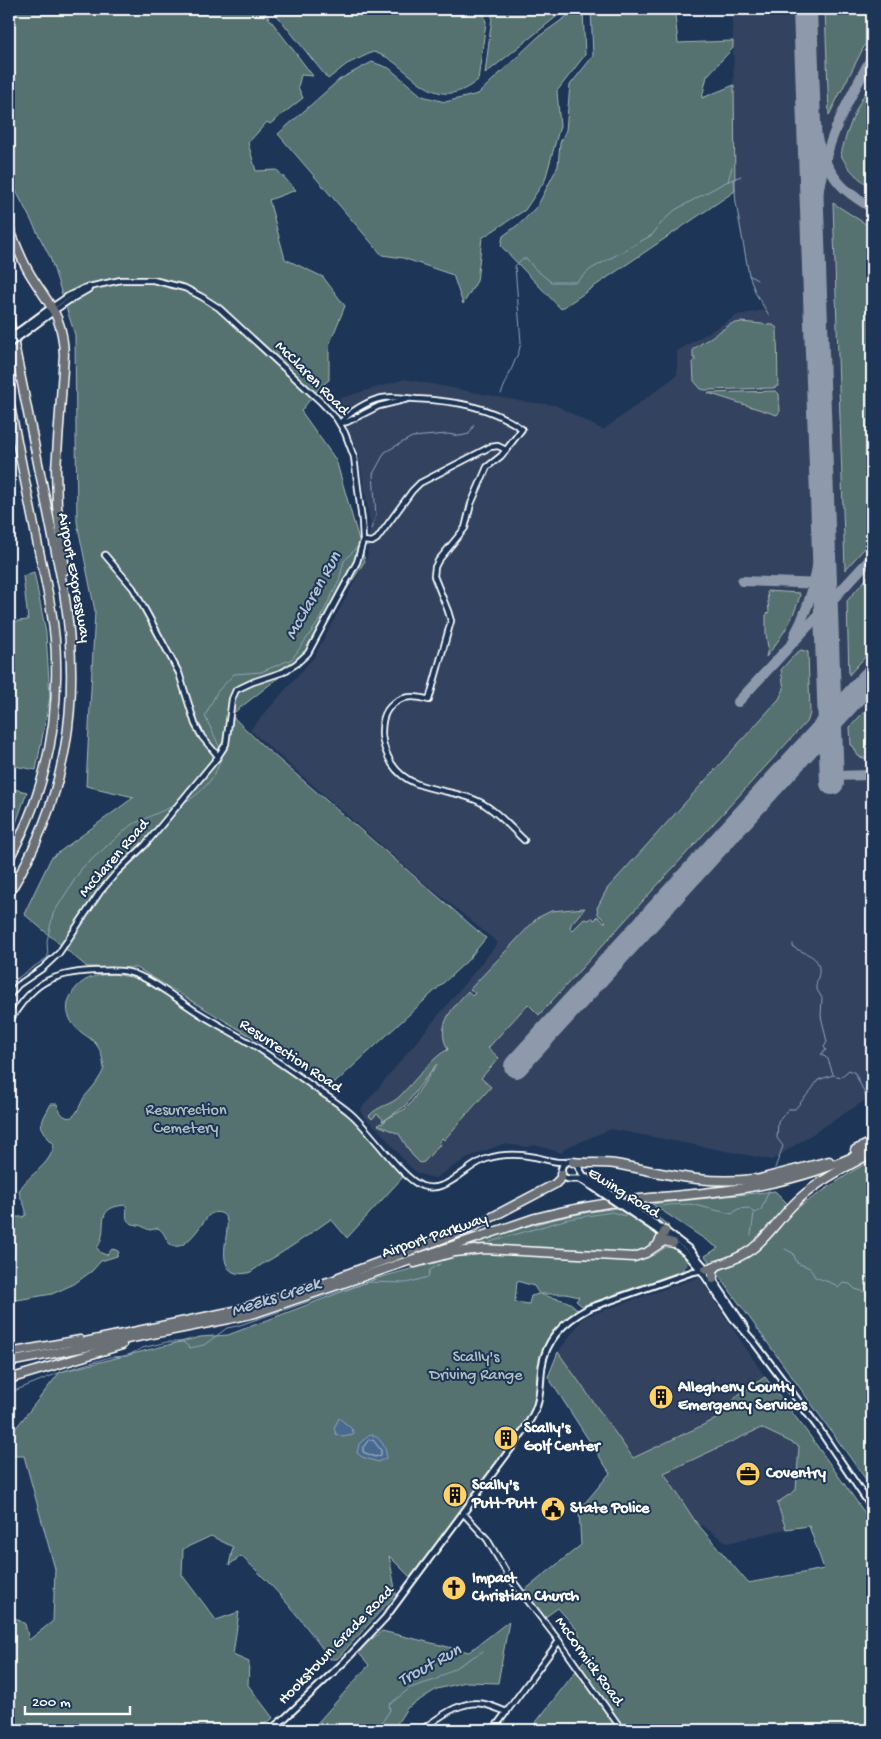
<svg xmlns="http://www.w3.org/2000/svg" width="881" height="1739" viewBox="0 0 881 1739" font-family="'Gochi Hand',sans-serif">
<rect width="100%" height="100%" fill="#1d3557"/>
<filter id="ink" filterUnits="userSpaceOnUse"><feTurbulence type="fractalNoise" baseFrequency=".02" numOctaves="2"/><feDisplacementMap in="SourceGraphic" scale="10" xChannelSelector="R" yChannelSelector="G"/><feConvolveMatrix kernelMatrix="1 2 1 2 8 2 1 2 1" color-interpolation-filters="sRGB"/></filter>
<g filter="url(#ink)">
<g fill="#32435e">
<path d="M731 9H872V1096L772 1160 611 1129 565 1148 562 1153 535 1145 528 1147 503 1144 469 1157 435 1178 423 1175 417 1173 406 1163 379 1130 364 1117 360 1110 498 943 414 874 250 730 314 657 367 558 370 523 358 451 331 401 405 379 520 401 555 405 603 430 677 375V351L738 315 764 310 748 274 735 202 733 39Z"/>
<path d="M699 1277 765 1377 738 1395 718 1418 633 1458 558 1352 584 1317Z"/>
<path d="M761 1428 799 1446 796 1490 777 1503 786 1529 728 1543 695 1521 664 1473Z"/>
</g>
<g fill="#55716f" stroke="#aab8b7" fill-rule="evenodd">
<path d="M9 9H262L313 76 301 75 298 87 303 98 270 124 267 122 248 143 256 171 277 170 296 190 269 200 285 259 323 277 345 306 329 345V380L319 388 301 411 336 460 365 561 301 660 231 715 262 745 486 938 467 961 335 1083 285 1057 137 968 87 967 24 914 51 858 134 797 86 786 95 611 77 522 75 335 50 257 14 187 9 170Z"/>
<path d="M272 9H483L486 22 478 80C440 111 420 81 391 60 386 56 379 54 373 52L347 64 328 79Z"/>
<path d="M493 9H566L485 74Z"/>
<path d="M577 9H583L585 55 557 91 560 126 545 180 525 210 482 238 477 281 463 304 453 275 403 258 382 255 278 134 340 79 372 62 389 68 422 96 445 102 478 94 538 37Z"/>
<path d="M591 9H686L675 15 678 43 733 41V48L707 76 702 98 734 85 735 191 561 309 501 246 503 236 523 221 538 205 558 166 560 143 566 130 570 85 593 56Z"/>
<path d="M825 9H872V31L829 115Z"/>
<path d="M872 84V188C859 179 848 170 841 155 844 138 860 95 872 84Z"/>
<path d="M833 203 872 228V540L845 570Z"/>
<path d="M741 322 773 325 777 328 778 386 773 388 705 390 701 389 694 381 693 361 695 360V358H693V349L731 324Z"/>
<path d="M776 391 779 394 780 411 777 415 708 393Z"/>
<path d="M34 572 46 633 50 697 36 770 9 765V622L28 620 23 576Z"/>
<path d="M872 572V649L849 675 847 601Z"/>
<path d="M767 591 799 593 800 595C794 619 781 638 766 657L768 648 766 634V615L769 612Z"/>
<path d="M801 650 808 652 810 713 808 720 539 1015 528 1004 488 1048 499 1058 481 1078 491 1087 444 1140 442 1138 439 1142 441 1145 440 1146 439 1145 424 1162 420 1163 412 1155 399 1134 378 1125 380 1123 382 1124 388 1118 405 1109 410 1104 437 1064 431 1071 405 1106 382 1122 383 1119 377 1114 372 1119 369 1116C378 1105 391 1106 401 1095 410 1086 437 1052 448 1050 447 1046 445 1044 444 1039 440 1020 456 1004 468 991L472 996 475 993 470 989 537 918 551 911 585 908 571 924 570 928 572 931 584 919 589 920 592 917 594 920 596 919 597 916 604 922H606L598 914 597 908 607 889 779 699 784 689 781 670 795 654Z"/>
<path d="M872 703V759L863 758 858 756 853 746 851 745 850 727Z"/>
<path d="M9 788 27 792 9 843Z"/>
<path d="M113 974 131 977 144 982 262 1054 334 1104 356 1121 368 1134 403 1177 347 1238 331 1219C307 1236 286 1251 261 1265 256 1268 252 1272 248 1273 243 1274 237 1274 233 1272 217 1263 229 1234 227 1221 225 1212 216 1210 209 1215 201 1224 184 1255 170 1244 165 1239 165 1232 158 1228L150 1230C145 1229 142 1225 138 1225 125 1223 126 1219 127 1207L125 1205C91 1208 111 1228 97 1248L101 1253 107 1255 112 1249 116 1250 119 1252 117 1256 101 1261 92 1271 74 1284 52 1294 17 1300 9 1297V1208L14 1217H23L26 1215C27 1206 20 1200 19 1191 29 1173 51 1166 54 1144L48 1138 41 1126 44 1117 51 1104H57C59 1109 60 1114 66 1117 77 1121 80 1101 86 1095 93 1087 99 1080 104 1069 103 1062 102 1053 98 1047 93 1039 87 1037 81 1032 67 1021 63 1006 73 992 83 977 97 975 113 974Z"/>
<path d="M872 1160V1488L705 1256 718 1248 652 1204 775 1191 794 1210 853 1171Z"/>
<path d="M643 1206 669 1226 666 1228 660 1225 655 1234 658 1237C653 1249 638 1252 626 1253L453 1250C516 1228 576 1210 643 1206Z"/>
<path d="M669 1245C676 1247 686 1256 687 1264L682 1271 582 1306 576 1301 579 1297 566 1294H540C551 1299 571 1298 577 1310 551 1330 540 1346 537 1379 536 1387 537 1397 534 1405 523 1435 499 1458 480 1483 456 1514 435 1547 412 1579L389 1556 396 1594 337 1659H330C302 1620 277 1588 241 1556L229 1565 233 1547 211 1536 183 1549 182 1575 216 1620 239 1612 233 1655 249 1662 248 1685 273 1718 256 1730H9V1614L25 1624 29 1640 53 1621 55 1569 24 1456H9V1435L15 1429 60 1372 200 1337 228 1335 378 1278 453 1257 471 1254 492 1252 633 1260 645 1258 654 1255ZM517 1281 534 1286 539 1294 531 1296 529 1304 515 1302Z"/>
<path d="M558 1352 633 1458 718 1418 738 1395 765 1377 810 1436 872 1523V1730H530L586 1658 578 1631 558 1608 544 1618 525 1590 581 1545 579 1510 610 1473 548 1377ZM761 1428 799 1446 796 1490 777 1503 786 1529 809 1526 824 1569 748 1583 695 1521 664 1473Z"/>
<path d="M509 1621 498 1683 466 1682 437 1689 407 1708 393 1730H311L369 1665 357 1651 382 1631 469 1652Z"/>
</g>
<g fill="#486b8f" stroke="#91a6bc">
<path d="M339 1418 351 1428 354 1433 353 1435 343 1437 336 1434 334 1428Z"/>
<path d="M370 1434C379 1436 388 1448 386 1458L378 1462 362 1457 357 1453 359 1444Z"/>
</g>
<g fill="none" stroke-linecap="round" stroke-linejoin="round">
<path stroke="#b6c4d2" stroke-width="1" d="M369 1440H373L381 1450V1455L375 1457 363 1452V1448Z"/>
<g stroke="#91a6bc" stroke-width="1">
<path d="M734 179 736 203 749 275 756 294 769 315"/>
<path d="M728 181 732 167"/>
<path d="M749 275 757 280"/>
<path d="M501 394 519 351 521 342 515 266 522 259H527L534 268 551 282H576L591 269 652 235 663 221 675 210 724 183 741 176"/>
<path d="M371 529 376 516 373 474 385 452 412 437 448 434 460 436 469 434 474 425"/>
<path d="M220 748 205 716 217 692 234 674 261 672 292 659 317 624 339 581 344 561 357 547"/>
<path d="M184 802C202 795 218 774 222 755"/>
<path d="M793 944V947C802 953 819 955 819 969 820 975 816 981 816 988L822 998 821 1016 827 1042 824 1047 826 1050 821 1054 828 1059 833 1074"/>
<path d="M9 984 48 957 47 941 53 914 82 868 131 825 175 805"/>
<path d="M775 1168 783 1146 777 1138 778 1122 788 1109H795L812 1089 818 1080 833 1075 841 1077 849 1070 855 1073 872 1109"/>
<path d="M642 1211 668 1205 690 1204 732 1214 738 1209 749 1208 754 1213 761 1210 769 1190"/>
<path d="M751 1235 754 1213"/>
<path d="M490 1242 568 1219 612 1212 625 1216 631 1214"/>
<path d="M785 1249 793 1253 797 1263 810 1268 815 1277 834 1284 838 1288 843 1283 850 1284 855 1289 865 1292 872 1305"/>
<path d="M9 1393 66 1370 110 1357 127 1356 142 1348 167 1342H183L190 1348 204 1345 227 1328 237 1326 367 1282 407 1283 428 1277 430 1270 440 1264"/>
<path d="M377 1730 390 1710 389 1705 410 1688 435 1680 483 1651"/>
</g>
<g stroke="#8e9aab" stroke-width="10">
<path d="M805 23C809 73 805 146 841 185 850 195 861 201 872 208"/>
<path d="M814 253C814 210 819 169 836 128 846 103 860 80 872 56"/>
<path d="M742 581 825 584"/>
<path d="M794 636C816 596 820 554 823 509"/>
<path d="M738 702 872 557"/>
<path d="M832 776 872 775"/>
</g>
<g stroke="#8e9aab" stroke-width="24">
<path d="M805 9 832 783"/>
<path d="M516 1066 872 676"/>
</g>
<defs>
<g id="minor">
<path d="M54 311 70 300 89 289"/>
<path d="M340 423C350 412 367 401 382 398 394 396 404 398 416 399 455 401 490 406 522 429L506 450 498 446 490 447 420 483 412 491 377 539 372 542 363 541"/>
<path d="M340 423 347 422 379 406 408 399"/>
<path d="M506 450 501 456 487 467 471 504 465 528 438 561 435 567 434 576 448 611 451 621 429 700C417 696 403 695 393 704 383 712 382 723 382 735 383 746 386 754 392 764 411 794 452 787 480 802 497 811 510 827 524 840"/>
<path d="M105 555 133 588 148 615 179 673 195 724 202 737 218 756"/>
<path d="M9 996 18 985 43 968 59 953 100 892 117 872 145 845 217 758 226 744 232 699 236 690 253 682 283 672 296 664 308 653 357 562 363 541 362 521 354 457 345 433 336 418 320 401 219 308 202 297 185 288 153 280H121L84 288 68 296 52 307"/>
<path d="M9 1022C32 984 49 973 94 971 105 971 118 969 128 972 150 977 180 1002 200 1014 218 1025 237 1035 255 1046 274 1059 293 1072 311 1085 324 1095 339 1103 351 1114 370 1130 402 1179 422 1186 448 1194 465 1166 486 1159 501 1154 519 1154 535 1157 545 1159 554 1163 564 1162"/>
<path d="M463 1513 487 1539 508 1575 559 1641 622 1730"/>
<path d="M421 1730C439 1718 460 1699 484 1704 492 1706 499 1709 507 1712"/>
<path d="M493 1730 559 1641"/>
</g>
<g id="tertiary">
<path d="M26 326 52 307"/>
<path d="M27 331 54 311"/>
<path d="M593 1187 580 1179H568L563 1177 561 1170 563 1164 570 1161 576 1163 583 1175 595 1183"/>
<path d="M663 1229 689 1249 708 1271"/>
<path d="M657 1230 687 1254 701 1270 733 1318 754 1342 817 1426 872 1508"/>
<path d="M712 1278 746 1329"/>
<path d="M270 1730 285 1718 344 1662 385 1618 518 1439C525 1428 533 1418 537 1405 541 1393 540 1379 542 1366 546 1339 566 1320 589 1308L692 1272 706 1269"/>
</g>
<g id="motorway">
<path d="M9 227C15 243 21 259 30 274 49 305 63 315 64 355L56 469 57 506 65 570"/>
<path d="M9 319 64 592C82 700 67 799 9 893"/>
<path d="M9 401C19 449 28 498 38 546 46 584 56 623 56 662 58 731 42 799 9 859"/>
<path d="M855 1150 872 1142"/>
<path d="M573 1162C587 1164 601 1162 615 1164 665 1173 701 1185 754 1179"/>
<path d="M748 1182 829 1161"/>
<path d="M658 1244 665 1231"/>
<path d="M415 1263 455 1252 484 1249 634 1257 646 1253 664 1241 673 1243"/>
<path d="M706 1269C722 1264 738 1259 752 1249 770 1235 782 1214 799 1199 820 1180 846 1167 870 1154"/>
<path d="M339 1277 471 1228 555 1184 561 1178V1174"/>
<path d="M713 1279V1270L717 1266"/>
<path d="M75 1344 234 1311 344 1277"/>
<path d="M9 1353 80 1340"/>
<path d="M9 1362 229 1319 255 1313 535 1218C570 1209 605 1203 640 1199 680 1195 721 1193 761 1185 799 1178 838 1165 872 1148"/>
<path d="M9 1379 122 1345"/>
</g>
</defs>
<use href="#minor" stroke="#fff" stroke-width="8"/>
<use href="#tertiary" stroke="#fff" stroke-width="9"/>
<use href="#motorway" stroke="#fff" stroke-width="11"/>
<use href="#minor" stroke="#1d3557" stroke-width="4.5"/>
<use href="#tertiary" stroke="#1d3557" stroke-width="5"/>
<use href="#motorway" stroke="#6a7074" stroke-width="8"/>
<defs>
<g id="tertiary-bridge">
<path d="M9 338 26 326"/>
<path d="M9 344 27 331"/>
<path d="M595 1183 660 1227"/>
<path d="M593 1187 657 1230"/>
</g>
</defs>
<use href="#tertiary-bridge" stroke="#fff" stroke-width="9" stroke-linecap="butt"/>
<use href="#tertiary-bridge" stroke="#1d3557" stroke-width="5"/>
</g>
</g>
<defs>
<symbol id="building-disc" viewBox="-11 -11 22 22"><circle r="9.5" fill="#ffd166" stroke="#1d3557"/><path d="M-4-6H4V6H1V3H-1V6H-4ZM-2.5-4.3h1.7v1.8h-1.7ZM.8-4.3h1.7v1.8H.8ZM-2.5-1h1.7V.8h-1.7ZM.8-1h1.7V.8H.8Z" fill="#111"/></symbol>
<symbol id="office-disc" viewBox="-11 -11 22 22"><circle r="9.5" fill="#ffd166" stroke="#1d3557"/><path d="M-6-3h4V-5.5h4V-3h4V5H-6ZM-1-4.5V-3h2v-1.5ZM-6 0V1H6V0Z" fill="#111"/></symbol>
<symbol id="civic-disc" viewBox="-11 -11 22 22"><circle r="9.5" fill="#ffd166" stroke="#1d3557"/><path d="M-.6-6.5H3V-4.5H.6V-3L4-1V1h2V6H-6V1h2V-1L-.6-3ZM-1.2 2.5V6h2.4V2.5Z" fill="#111"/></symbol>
<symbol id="church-disc" viewBox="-11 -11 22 22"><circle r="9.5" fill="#ffd166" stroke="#1d3557"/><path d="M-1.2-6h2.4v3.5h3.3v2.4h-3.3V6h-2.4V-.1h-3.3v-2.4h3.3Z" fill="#111"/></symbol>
</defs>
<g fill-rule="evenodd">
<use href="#building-disc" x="647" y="1383" width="28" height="28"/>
<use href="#building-disc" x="492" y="1424" width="28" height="28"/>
<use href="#office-disc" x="734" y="1460" width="28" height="28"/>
<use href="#building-disc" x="441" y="1481" width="28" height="28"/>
<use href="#civic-disc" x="539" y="1495" width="28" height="28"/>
<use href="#church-disc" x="440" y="1574" width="28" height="28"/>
</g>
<g text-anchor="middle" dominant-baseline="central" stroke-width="4" stroke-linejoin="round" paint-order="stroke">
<g font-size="16" fill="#fff" stroke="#1d3557">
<text transform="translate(311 379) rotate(45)">McClaren Road</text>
<text transform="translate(73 578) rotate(80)">Airport Expressway</text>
<text transform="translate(115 859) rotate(-49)">McClaren Road</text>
<text transform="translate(290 1057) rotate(34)">Resurrection Road</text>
<text transform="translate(623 1194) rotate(32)">Ewing Road</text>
<text transform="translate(435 1237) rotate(-19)">Airport Parkway</text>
<text transform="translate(337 1646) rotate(-46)">Hookstown Grade Road</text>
<text transform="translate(588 1662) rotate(54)">McCormick Road</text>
</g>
<g font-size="16" fill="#b2bfbe" stroke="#1d3557">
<text x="186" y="1111">Resurrection<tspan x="186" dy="18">Cemetery</tspan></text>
<text x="476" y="1358">Scally's<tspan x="476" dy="18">Driving Range</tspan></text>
</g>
<g font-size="16" font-weight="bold" fill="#fff" stroke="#1d3557" text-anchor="start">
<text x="678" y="1388">Allegheny County<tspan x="678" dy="18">Emergency Services</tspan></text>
<text x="524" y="1429">Scally's<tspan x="524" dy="18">Golf Center</tspan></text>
<text x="766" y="1474">Coventry</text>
<text x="472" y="1486">Scally's<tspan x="472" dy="18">Putt-Putt</tspan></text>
<text x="570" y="1509">State Police</text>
<text x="472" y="1579">Impact<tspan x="472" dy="18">Christian Church</tspan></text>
</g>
<g font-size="18" font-style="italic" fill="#b6c4d2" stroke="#1d3557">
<text transform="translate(314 596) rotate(-61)">McClaren Run</text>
<text transform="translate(276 1298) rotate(-18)">Meeks Creek</text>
<text transform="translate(430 1666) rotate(-29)">Trout Run</text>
</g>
</g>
<rect width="881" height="1739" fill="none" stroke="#1d3557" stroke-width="30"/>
<rect x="15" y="15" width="851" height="1709" fill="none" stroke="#fff" stroke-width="2" filter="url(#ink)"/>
<path d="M25 1706v8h105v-8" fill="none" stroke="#ffffff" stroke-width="2.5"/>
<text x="32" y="1706" font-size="15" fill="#ffffff" stroke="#1d3557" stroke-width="4" paint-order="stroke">200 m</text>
</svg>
